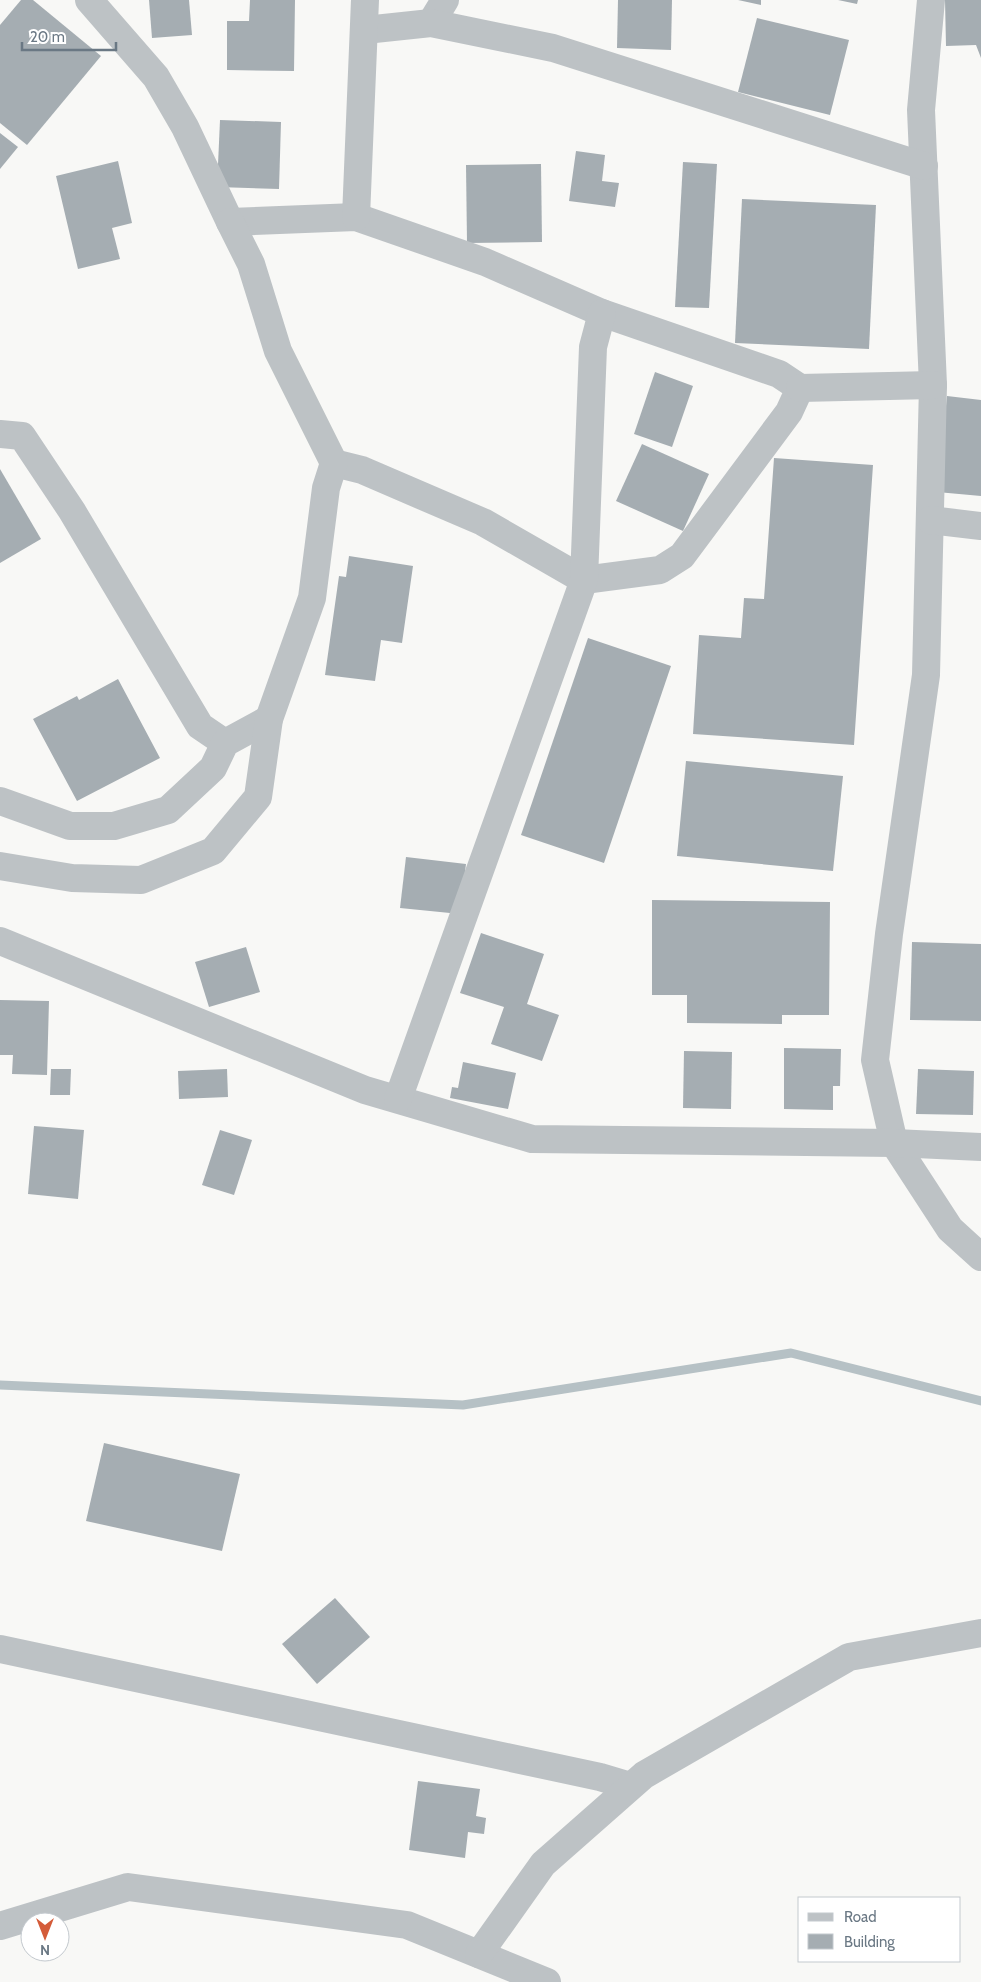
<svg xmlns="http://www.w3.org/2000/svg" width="981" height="1982" viewBox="0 0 981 1982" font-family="Cabin,sans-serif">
<rect width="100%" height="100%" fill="#f8f8f6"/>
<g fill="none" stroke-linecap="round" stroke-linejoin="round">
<path stroke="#b6c1c5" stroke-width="9" d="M0 1385 463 1405 791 1353 981 1401"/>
</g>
<g fill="#a5adb2">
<path d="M21 0H33L101 56 27 145 0 123V25Z"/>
<path d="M149 0H189L192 35 152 38Z"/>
<path d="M250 0H295L294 71 227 70V21H249Z"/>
<path d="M618 0H672L671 50 617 48Z"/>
<path d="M738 0H761V5Z"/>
<path d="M838 0H858L857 4Z"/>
<path d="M945 0H981V58L976 45 946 46Z"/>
<path d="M757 18 849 40 830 115 738 92Z"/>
<path d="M220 120 281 122 279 189 217 187Z"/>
<path d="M0 133 18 147 0 169Z"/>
<path d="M576 151 605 155 602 181 619 183 615 207 569 201Z"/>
<path d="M118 161 132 223 112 228 120 259 78 269 56 176Z"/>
<path d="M683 162 717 164 709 308 675 307Z"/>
<path d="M541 164 542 242 467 243 466 165Z"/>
<path d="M742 199 876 205 869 349 735 343Z"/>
<path d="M655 372 693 386 672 447 634 434Z"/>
<path d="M947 396 981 400V496L937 492Z"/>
<path d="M642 444 709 474 683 531 616 501Z"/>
<path d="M774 458 873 465 854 745 693 734 699 635 741 638 744 598 764 599Z"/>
<path d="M0 469 41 539 0 563Z"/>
<path d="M349 556 413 566 402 643 381 640 375 681 325 675 339 576 346 577Z"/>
<path d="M588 638 671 666 604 863 521 835Z"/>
<path d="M118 679 160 758 77 801 33 719 77 696 79 700Z"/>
<path d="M686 761 843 776 833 871 677 856Z"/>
<path d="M406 857 466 864 460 914 400 908Z"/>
<path d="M652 900 830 902 829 1015H782V1024L687 1023V995H652Z"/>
<path d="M481 933 544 954 527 1004 559 1015 542 1061 491 1044 504 1007 460 993Z"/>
<path d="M912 942 981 944V1021L910 1020Z"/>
<path d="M246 947 260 992 209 1007 195 962Z"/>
<path d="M0 1000 49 1001 47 1075 12 1074 13 1055H0Z"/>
<path d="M784 1048 841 1049 840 1086H833V1110L784 1109Z"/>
<path d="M684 1051 732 1052 731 1109 683 1108Z"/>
<path d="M463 1062 516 1073 508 1109 450 1098 452 1087 458 1088Z"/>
<path d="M51 1069H71L70 1095H50Z"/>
<path d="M227 1069 228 1097 179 1099 178 1071Z"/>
<path d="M918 1069 974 1071 973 1115 916 1114Z"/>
<path d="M34 1126 84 1130 78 1199 28 1194Z"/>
<path d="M220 1130 252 1140 234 1195 202 1185Z"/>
<path d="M104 1443 240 1474 222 1551 86 1521Z"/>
<path d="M335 1598 370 1637 317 1684 282 1644Z"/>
<path d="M418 1781 480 1789 476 1816 486 1818 484 1834 468 1832 465 1858 409 1850Z"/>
</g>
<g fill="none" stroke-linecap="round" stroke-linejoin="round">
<g stroke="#bdc2c5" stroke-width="28">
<path d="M89 0 156 77 185 127 230 222 356 217 485 262 602 313 779 374 800 388 789 412 682 556 660 570 584 580 483 522 362 470 334 463"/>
<path d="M931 0 921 110 933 385 926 675 889 934 875 1060 894 1143 950 1229 981 1257"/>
<path d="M431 23 445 0"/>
<path d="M365 30 431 23 553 48 924 166"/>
<path d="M356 217 365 0"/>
<path d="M800 388 933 385"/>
<path d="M0 434 22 436 72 511 200 726 225 743"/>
<path d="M930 520 981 526"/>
<path d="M0 801 70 826H114L168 810 213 768 225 743 269 719"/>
<path d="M0 866 72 878 141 880 213 851 258 797 269 719 312 598 326 488 334 463 278 351 251 264 230 222"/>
<path d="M0 941 365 1090 532 1139 894 1143 981 1147"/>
<path d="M398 1099 584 580 593 347 602 313"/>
<path d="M0 1649 600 1777 630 1786"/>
<path d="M0 1926 128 1887 407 1925 547 1982"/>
<path d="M479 1954 543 1864 644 1775 849 1657 981 1633"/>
</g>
</g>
<rect x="798" y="1897" width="162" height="65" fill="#ffffff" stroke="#c3c9ce"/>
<rect x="808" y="1913" width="25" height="8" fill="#bdc2c5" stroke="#c3c9ce"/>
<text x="844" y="1922" font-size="15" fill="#6a7884">Road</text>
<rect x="808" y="1934" width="25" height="15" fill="#a5adb2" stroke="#c3c9ce"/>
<text x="844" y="1947" font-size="15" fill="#6a7884">Building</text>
<g transform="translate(45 1937) rotate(180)"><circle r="24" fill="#ffffff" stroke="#c3c9ce"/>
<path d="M0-4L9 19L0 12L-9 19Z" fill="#d45c3a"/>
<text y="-8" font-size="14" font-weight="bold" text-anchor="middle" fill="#6a7884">N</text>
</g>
<path d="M22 42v8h94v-8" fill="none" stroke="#6a7884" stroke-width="2.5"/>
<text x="30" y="42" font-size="15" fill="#6a7884" stroke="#ffffff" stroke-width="4" paint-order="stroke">20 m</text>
</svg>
